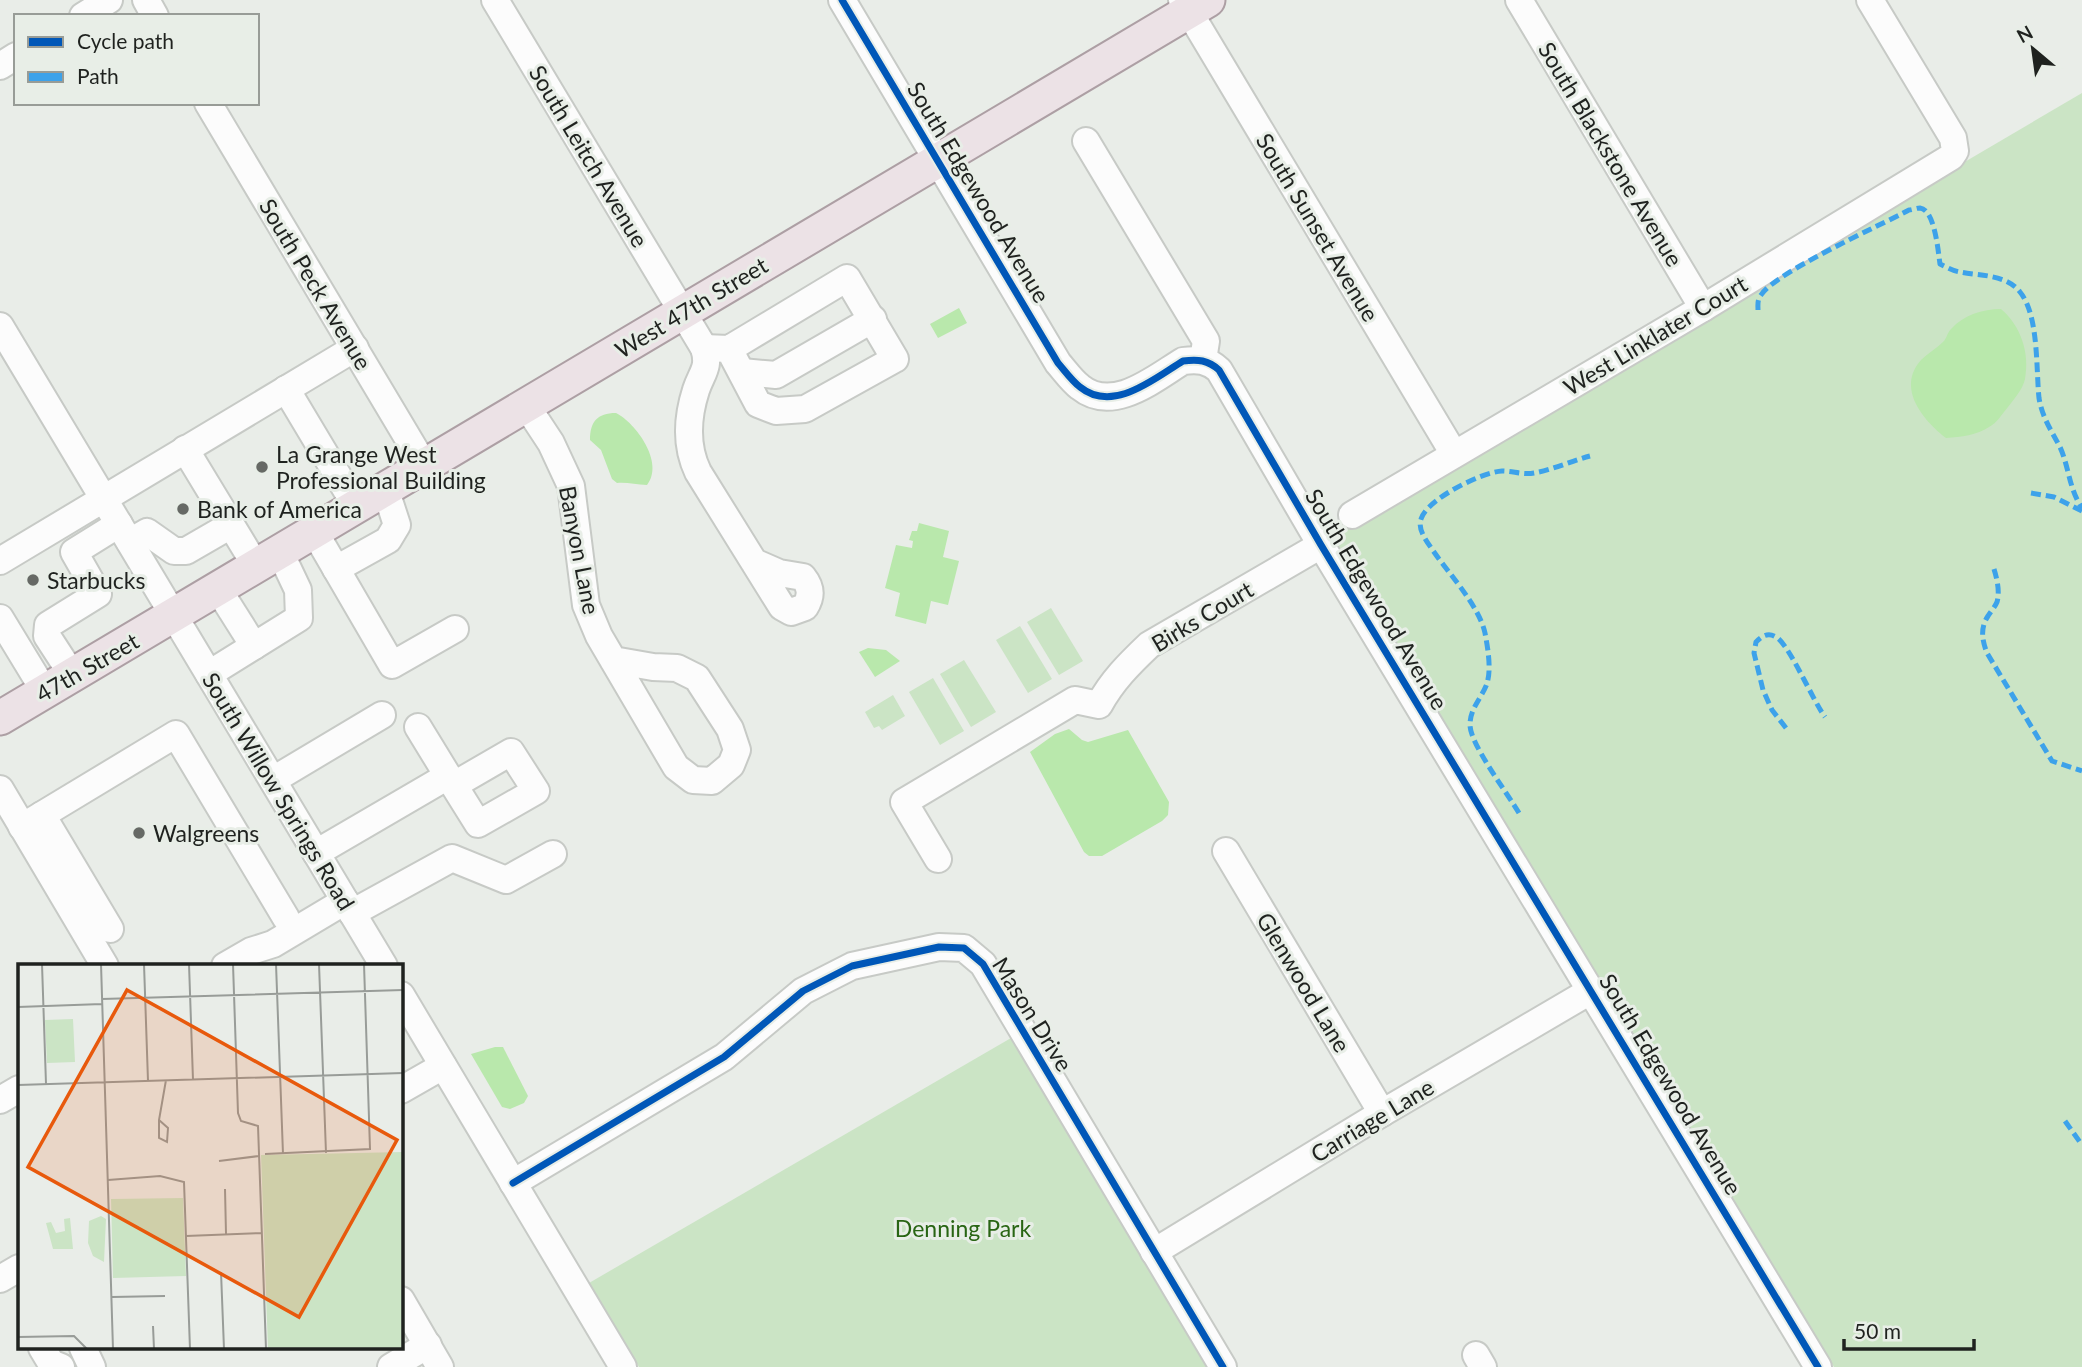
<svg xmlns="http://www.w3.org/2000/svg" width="2082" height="1367" viewBox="0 0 2082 1367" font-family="Lato,sans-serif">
<rect width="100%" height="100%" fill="#e9ede8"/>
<g fill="#cbe4c5">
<path d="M2082 93V1367H1834L1331 534Z"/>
<path d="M1051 608 1083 661 1059 675 1027 622Z"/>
<path d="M1020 626 1052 679 1028 693 996 640Z"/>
<path d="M964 660 996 712 971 727 940 674Z"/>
<path d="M933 678 964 731 940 745 909 692Z"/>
<path d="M893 695 905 716 882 730 879 726 874 728 865 712Z"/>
<path d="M1011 1038 1209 1367H639L589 1283Z"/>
</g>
<g fill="#b9e8ac">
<path d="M959 308 967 323 938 338 930 324Z"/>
<path d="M2001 309C2021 326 2030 353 2025 379 2023 389 2014 399 2008 407 2002 414 1997 423 1989 427 1977 435 1961 437 1946 438 1923 420 1896 388 1921 360 1928 353 1936 349 1943 342 1947 338 1947 333 1951 329 1964 315 1982 309 2001 309Z"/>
<path d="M616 413C636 423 665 463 647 485 636 485 627 482 617 483L612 479 601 450 590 440C590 422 597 413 616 413Z"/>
<path d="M919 523 949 531 943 557 959 561 948 605 931 601 926 624 895 616 900 593 885 588 896 545 912 548 913 541 909 540 912 531H917Z"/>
<path d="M868 648 886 650 900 661 875 677 859 652Z"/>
<path d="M1069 729 1082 740 1088 742 1128 730 1169 802 1168 815 1162 821 1102 856H1089L1084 852 1030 752 1055 734Z"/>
<path d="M495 1047H503L528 1096 524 1103 510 1109 502 1107 471 1054Z"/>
</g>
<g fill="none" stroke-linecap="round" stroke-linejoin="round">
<defs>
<g id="minor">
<path d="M146 0 155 16"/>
<path d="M495 0 704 348C710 368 702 372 696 390 687 418 685 445 698 472L782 607 791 612 805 607C812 596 811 587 803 577L779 573 754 562"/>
<path d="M842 0 1058 363C1065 371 1072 381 1080 387 1113 414 1155 378 1183 361 1198 359 1208 360 1219 370L1321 545 1818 1367"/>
<path d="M1182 0 1454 454"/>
<path d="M1519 0 1703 308"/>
<path d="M83 16 109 0"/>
<path d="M0 66 16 56"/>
<path d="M208 103 424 465"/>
<path d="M1086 141 1206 341 1203 360"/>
<path d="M0 326 384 966"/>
<path d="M704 348 729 349 847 278 895 359 805 409 776 411 758 404 729 349"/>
<path d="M742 372 776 375 873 319"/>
<path d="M286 389 356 506"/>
<path d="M526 405 551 443 571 486 586 605 599 636 676 767 693 780 712 781 731 765 737 750 730 729 697 678 677 668 653 667 613 660"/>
<path d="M185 449 256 566"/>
<path d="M1352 515 1703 308 1951 157 1955 151 1953 138 1870 0"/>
<path d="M314 531 392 665 455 629"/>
<path d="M130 542 147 532 174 551H186L231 525"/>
<path d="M0 561 355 348"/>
<path d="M336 569 388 540 397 525 385 488"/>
<path d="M218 589 254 646"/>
<path d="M0 618 45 692"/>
<path d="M209 674 299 618 298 590 280 552"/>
<path d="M73 676 47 636 48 625 98 594 74 552 119 524"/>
<path d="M448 776 478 824 536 791 511 752 454 785"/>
<path d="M273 780 382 715"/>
<path d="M0 789 105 966"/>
<path d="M42 815 110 929"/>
<path d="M22 827 176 734 286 918"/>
<path d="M1226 851 1382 1113"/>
<path d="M316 853 448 776 418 727"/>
<path d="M938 859 904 802 1075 700 1099 705C1112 681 1129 664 1149 645L1321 545"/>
<path d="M352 913 452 858 506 880 553 854"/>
<path d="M225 966 251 951 273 944 345 901"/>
<path d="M401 995 623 1367"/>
<path d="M401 1090 443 1066"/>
<path d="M0 1100 19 1089"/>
<path d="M513 1183 724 1057 803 991 852 966 939 947 964 948 983 964 1223 1367"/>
<path d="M1154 1252 1382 1113 1592 990"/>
<path d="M0 1279 19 1268"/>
<path d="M401 1300 440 1367"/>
<path d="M42 1348 51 1363 61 1367"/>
<path d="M83 1348 92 1367"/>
<path d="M1476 1355 1483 1367"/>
<path d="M391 1367 428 1345"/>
</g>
<path id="major" d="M0 718 1208 0"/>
</defs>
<use href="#minor" stroke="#c7cac6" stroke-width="30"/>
<use href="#major" stroke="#ad9fa4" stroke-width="37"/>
<use href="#minor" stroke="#fcfcfc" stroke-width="26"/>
<use href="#major" stroke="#ece2e6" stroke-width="33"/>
<g stroke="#3da2ea" stroke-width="5" stroke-dasharray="10 5" stroke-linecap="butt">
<path d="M1758 310C1758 305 1757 300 1761 295 1776 272 1879 226 1909 210 1912 210 1916 208 1920 208 1935 210 1938 251 1940 264 1946 267 1953 271 1960 272 1980 276 2006 274 2020 292 2039 315 2036 370 2039 398 2042 417 2051 430 2060 447 2069 467 2069 489 2082 508"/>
<path d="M2031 493 2054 497 2082 511"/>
<path d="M1994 569C1997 579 2000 591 1997 602 1995 607 1991 611 1988 616 1980 628 1982 640 1987 653L2052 761 2082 771"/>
<path d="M1786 728 1772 710 1763 690 1754 653 1756 642C1762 636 1768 632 1776 637 1789 644 1812 699 1825 717"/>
<path d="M1519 813C1508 794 1470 744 1470 725 1470 709 1480 700 1486 686 1492 672 1488 649 1485 633 1479 606 1450 575 1434 552 1428 543 1417 530 1421 519 1427 499 1482 472 1502 471 1513 471 1523 475 1534 473 1552 470 1571 461 1590 456"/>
<path d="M2065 1121 2082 1145"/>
</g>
<defs>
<g id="cycleway">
<path d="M842 0 1058 363C1065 371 1072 381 1080 387 1113 414 1155 378 1183 361 1198 359 1208 360 1219 370L1321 545 1818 1367"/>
<path d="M513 1183 724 1057 803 991 852 966 939 947 964 948 983 964 1223 1367"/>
</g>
</defs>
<use href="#cycleway" stroke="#e8eee7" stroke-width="11"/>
<use href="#cycleway" stroke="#0057b8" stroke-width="7"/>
</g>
<g fill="#666965" stroke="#e8eee7" stroke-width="2.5">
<circle cx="262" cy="467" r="7"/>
<circle cx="183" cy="509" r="7"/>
<circle cx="33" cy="580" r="7"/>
<circle cx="139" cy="833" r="7"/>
</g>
<g text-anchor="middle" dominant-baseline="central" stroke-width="6" stroke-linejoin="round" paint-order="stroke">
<g font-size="23" fill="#1f221f" stroke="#e8eee7">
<text transform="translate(1611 154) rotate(59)">South Blackstone Avenue</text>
<text transform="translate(589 156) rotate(59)">South Leitch Avenue</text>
<text transform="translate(979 192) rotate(59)">South Edgewood Avenue</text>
<text transform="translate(1318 227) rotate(59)">South Sunset Avenue</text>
<text transform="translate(316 284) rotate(59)">South Peck Avenue</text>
<text transform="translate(691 307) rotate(-31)">West 47th Street</text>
<text transform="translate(1655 335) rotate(-31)">West Linklater Court</text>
<text transform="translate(580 550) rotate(79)">Banyon Lane</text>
<text transform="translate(1377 599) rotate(59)">South Edgewood Avenue</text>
<text transform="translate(1202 616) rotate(-31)">Birks Court</text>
<text transform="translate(87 667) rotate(-30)">47th Street</text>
<text transform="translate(279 791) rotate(59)">South Willow Springs Road</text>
<text transform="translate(1304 982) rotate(59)">Glenwood Lane</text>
<text transform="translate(1033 1014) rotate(58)">Mason Drive</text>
<text transform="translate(1671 1084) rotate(59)">South Edgewood Avenue</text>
<text transform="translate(1372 1120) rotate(-31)">Carriage Lane</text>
</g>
<g font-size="23" fill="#1f221f" stroke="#e8eee7" text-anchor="start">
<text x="276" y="454">La Grange West<tspan x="276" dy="26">Professional Building</tspan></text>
<text x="197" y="509">Bank of America</text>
<text x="47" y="580">Starbucks</text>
<text x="153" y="833">Walgreens</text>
</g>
<g font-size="23" fill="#296514" stroke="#e8eee7">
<text x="963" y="1228">Denning Park</text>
</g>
</g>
<g transform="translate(18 964)">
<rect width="385" height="385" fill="#e9ede8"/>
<path d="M55 55 57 98 29 99 27 56ZM385 188V385H250L243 191ZM165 234 168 312 95 314 93 235ZM83 252 88 255 86 298 75 292 70 279 71 257ZM52 254 55 285H35L28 259 33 258 38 269 47 267 46 255Z" fill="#cbe4c5"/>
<path fill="none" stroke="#989c98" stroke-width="2" d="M24 0 28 120M83 0 95 385M126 0 130 117M171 0 175 116M215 0 220 149 223 157 240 162 248 385M258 0 265 190M301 0 308 189M84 35 385 26M0 43 84 40M0 121 385 109M141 156 150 164 149 178 141 174V156L148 116M247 190 352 185 346 0M201 197 241 192M90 216 142 212 166 218 172 385M207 225 208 270M168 272 244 269M203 308 206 385M94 333 147 332M135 362 136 385M0 373 56 372 69 385"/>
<path fill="#e8590c" fill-opacity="0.15" stroke="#e8590c" stroke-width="3.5" d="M109 26 379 176 281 353 10 203Z"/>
<rect width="385" height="385" fill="none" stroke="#1f221f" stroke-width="3.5"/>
</g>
<rect x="14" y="14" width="245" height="91" fill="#e8eee7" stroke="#989c97" stroke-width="2"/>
<rect x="28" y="37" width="35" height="10" fill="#0057b8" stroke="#989c97" stroke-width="2"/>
<text x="77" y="49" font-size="21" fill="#1f221f">Cycle path</text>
<rect x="28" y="72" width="35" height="10" fill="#3da2ea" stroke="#989c97" stroke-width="2"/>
<text x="77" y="84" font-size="21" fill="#1f221f">Path</text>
<g transform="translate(2033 49) rotate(331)" stroke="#e8eee7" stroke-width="5" paint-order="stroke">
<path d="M0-5L12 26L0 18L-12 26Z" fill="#1f221f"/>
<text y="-10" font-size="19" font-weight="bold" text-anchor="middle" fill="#1f221f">N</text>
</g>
<path d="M1844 1339v10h130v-10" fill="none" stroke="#1f221f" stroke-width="3.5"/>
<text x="1854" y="1339" font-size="21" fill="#1f221f" stroke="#e8eee7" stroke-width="5" paint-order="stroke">50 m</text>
</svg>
